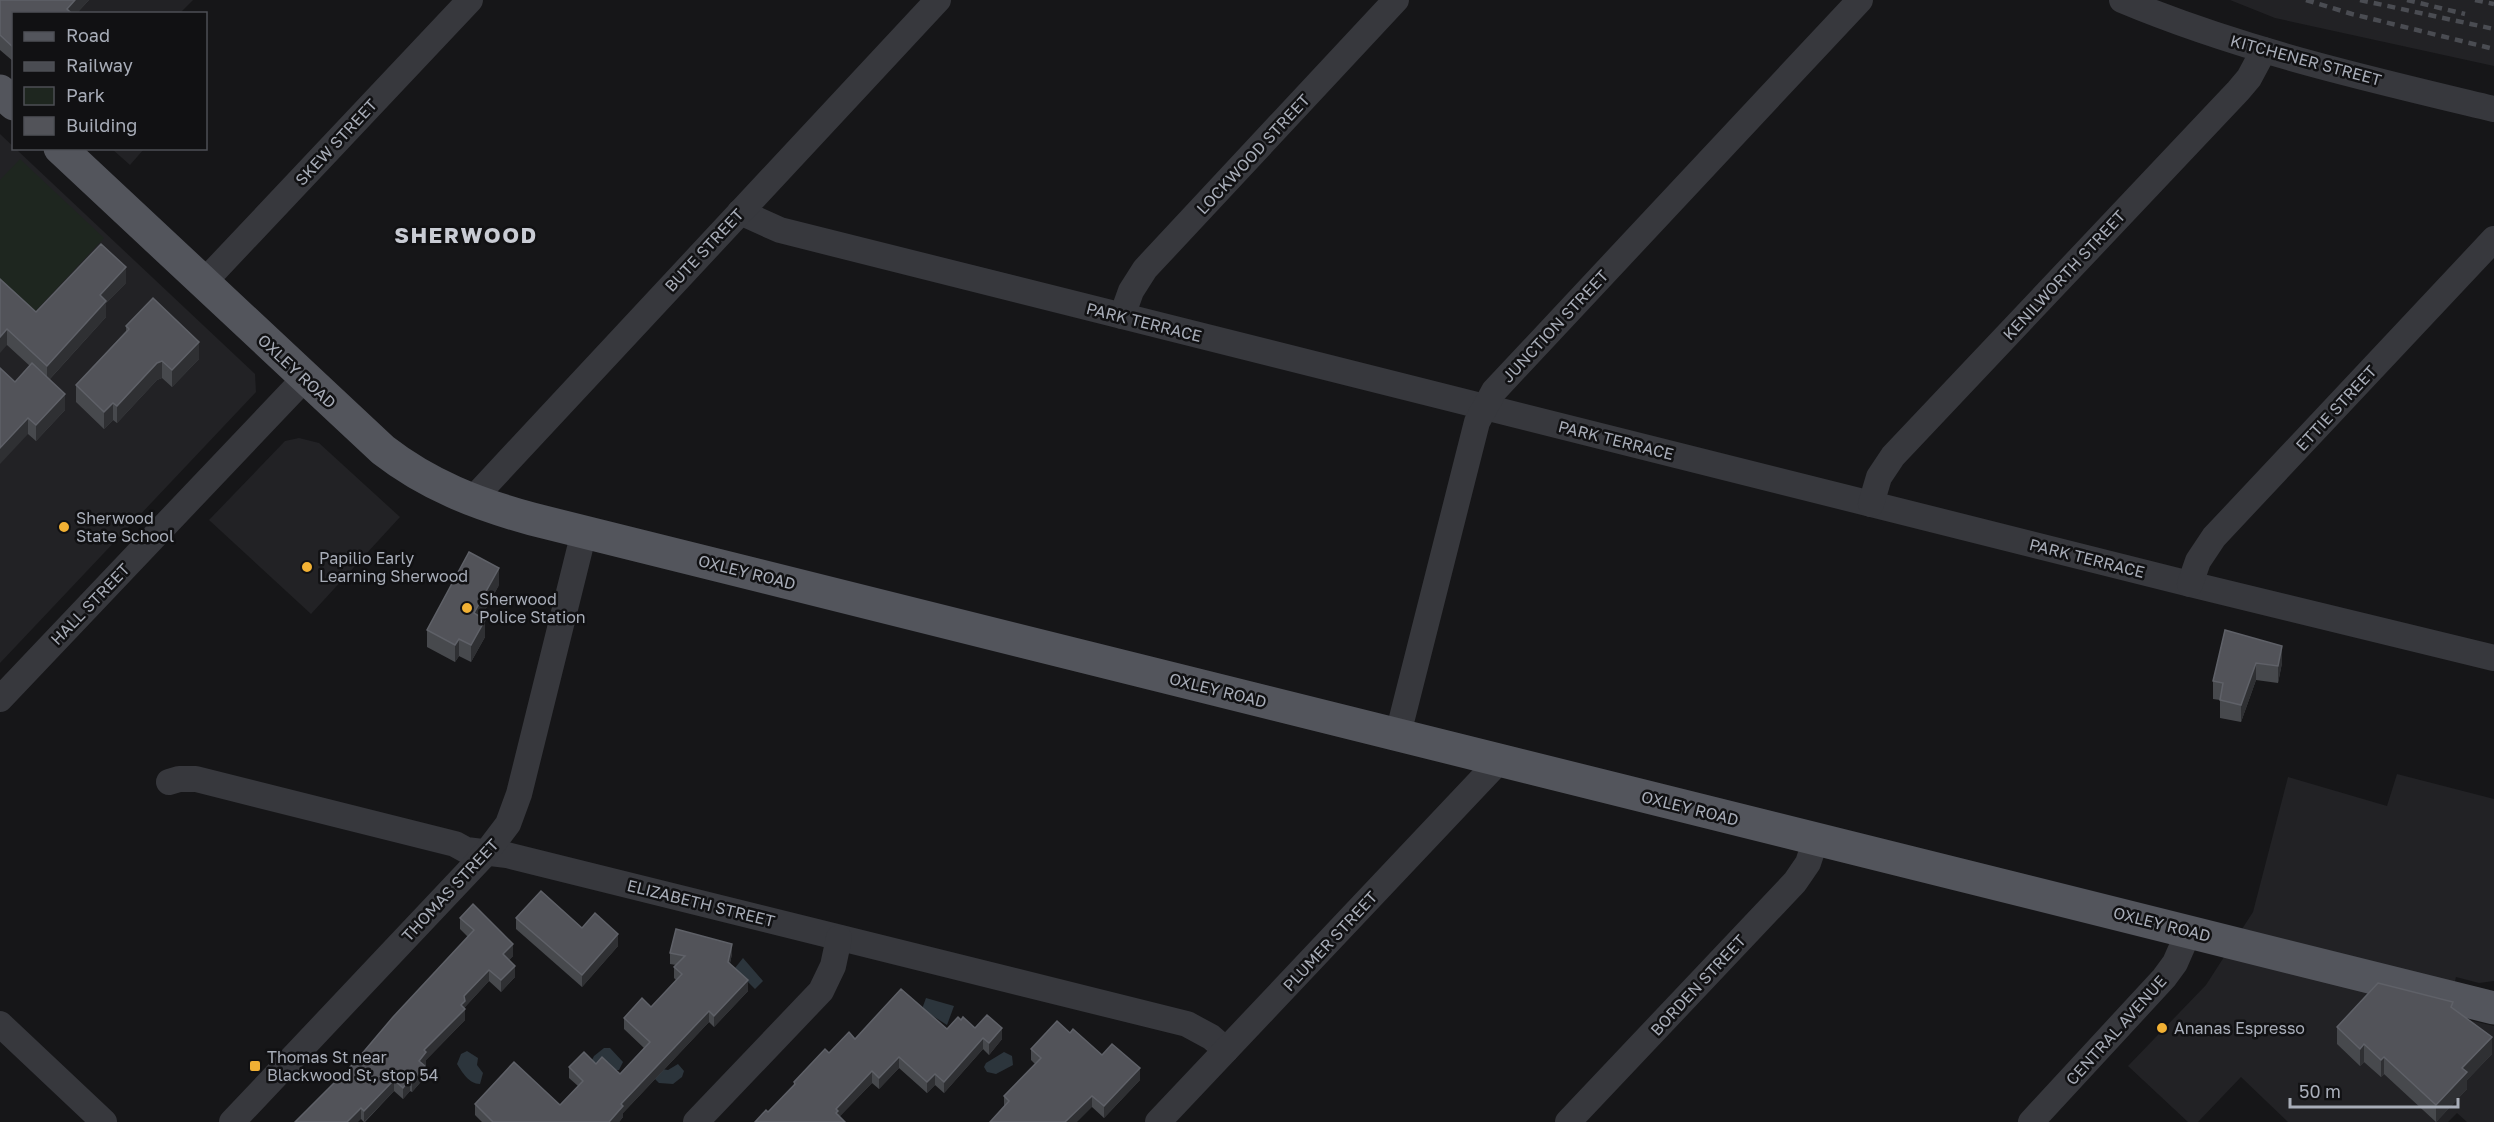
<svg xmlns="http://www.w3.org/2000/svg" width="2494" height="1122" viewBox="0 0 2494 1122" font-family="'Golos Text',sans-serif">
<rect width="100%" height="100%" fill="#161618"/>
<g fill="#222225">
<path d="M0 0H193L180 13 14 14Z"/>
<path d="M2230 0H2494V66L2275 18Z"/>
<path d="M0 134 255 374 256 392 0 663Z"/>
<path d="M112 149H144L130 165Z"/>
<path d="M299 438 319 443 400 517 311 614 209 520 285 441Z"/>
<path d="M2397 774 2494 799V981L2479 983 2456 977 2447 1015 2494 1026V1122H2467L2457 1113 2448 1122H2288L2241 1077 2198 1122H2188L2128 1066 2206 985 2253 912 2288 777 2387 806Z"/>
</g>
<path fill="#1e261f" d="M20 159 104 238 29 318 0 291V180Z"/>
<g fill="#2c353c">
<path d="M743 958 763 981 755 989 744 978 731 973Z"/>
<path d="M926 998 954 1006 947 1025 922 1009Z"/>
<path d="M604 1048H610L623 1062 619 1070H615L608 1062H602L599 1066 591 1062 594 1056Z"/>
<path d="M467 1051 478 1058 477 1065 483 1073 480 1084C469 1084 462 1072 457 1064L461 1054Z"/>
<path d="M1004 1052 1012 1056 1013 1065 996 1074 987 1072 984 1067 986 1063Z"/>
<path d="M678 1064 684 1071 682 1077 673 1084 659 1083 655 1079 656 1074 662 1069 668 1070Z"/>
</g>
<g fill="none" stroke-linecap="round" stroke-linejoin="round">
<g stroke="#37383d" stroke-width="26">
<path d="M2122 0C2241 50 2369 79 2494 109"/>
<path d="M740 212 780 230 2190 584 2494 658"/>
<path d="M203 283 470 0"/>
<path d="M1122 316 1131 291 1145 269 1396 0"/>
<path d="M471 501 938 0"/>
<path d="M1871 504 1879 477 1893 456 2238 91 2249 78 2264 50"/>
<path d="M2190 584 2198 561 2214 537 2494 239"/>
<path d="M0 699 304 379"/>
<path d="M1398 734 1477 422 1494 391 1860 0"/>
<path d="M169 782 179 779H196L455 844 466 850 507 855 1187 1024 1211 1037 1226 1050"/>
<path d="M0 1024 104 1122"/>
<path d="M232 1122 486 853 508 824 519 794 584 532"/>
<path d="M696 1122 821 991 833 966 839 938"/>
<path d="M1158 1122 1500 760"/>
<path d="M1568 1122 1795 882 1808 863 1816 839"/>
<path d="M2031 1122 2164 978 2175 963 2189 931"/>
</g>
<g stroke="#53555c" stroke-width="33">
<path d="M0 91 14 104"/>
<path d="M60 148 383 450C428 485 477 504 532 519L2494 1008"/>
</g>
<g stroke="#4a4c52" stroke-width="4.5" stroke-dasharray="8 6" stroke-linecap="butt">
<path d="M2306 0 2352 14 2494 49"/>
<path d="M2360 0 2494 29"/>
<path d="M2407 0 2465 14"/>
<path d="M2475 0 2494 4"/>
</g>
</g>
<g fill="#47494d">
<path d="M0 0H89L76 14H14V62L0 50Z"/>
<path d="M0 279 36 312 126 283 106 303V317L49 380 65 410 36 441 28 434 15 382 30 366 7 345Z"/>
<path d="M126 326 199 359 172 387 162 378 157 380 117 423 113 420 104 429 76 402V385L126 331Z"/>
<path d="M499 585 481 617 485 637 471 662 459 656 455 662 427 647V630Z"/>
<path d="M2225 630 2282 663 2278 683 2256 680 2241 722 2220 718V700L2213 699V681Z"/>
<path d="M460 918 513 956 509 960 515 977 501 992 489 981 465 1007V1020L426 1060V1064L425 1066V1077L412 1092 410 1091 403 1099 394 1091 365 1122H364L361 1119 355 1062 468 937 460 929Z"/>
<path d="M516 918 582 928 618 946 582 987 516 929Z"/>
<path d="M670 953 732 954 730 963 748 991 714 1027 709 1022 623 1113V1117L619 1122H482L475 1115V1104L560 1105 578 1086 569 1078V1067L596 1064 620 1074 644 1048 624 1029V1018L651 1007 676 980 674 978V967L676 965 670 964Z"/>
<path d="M2453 1008 2492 1054 2467 1080V1089L2436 1122 2384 1074 2381 1077 2364 1062 2360 1066 2337 1044V1027Z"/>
<path d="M961 1020 975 1028 1002 1039 989 1055 983 1049 944 1093 935 1085 927 1093 899 1068 879 1089 872 1083 840 1116 768 1112 794 1086V1082L829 1053 855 1039 947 1029Z"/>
<path d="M1070 1033 1102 1055 1140 1080 1104 1118 1092 1107H1004V1096L1035 1064 1031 1060V1049Z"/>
</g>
<g fill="#2f3033">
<path d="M75 0H89L76 14H67V9Z"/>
<path d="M126 267V283L106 303V317L47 382V366L100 295Z"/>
<path d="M7 329V345L0 353V337Z"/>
<path d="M199 342V359L172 387V370Z"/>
<path d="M162 361V378L157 380 117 423V406L157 363Z"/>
<path d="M65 394V410L36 441V425Z"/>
<path d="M113 403V420L104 429V412Z"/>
<path d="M28 418V434L0 464V448Z"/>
<path d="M499 568V585L474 630V613Z"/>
<path d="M485 620V637L471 662V645Z"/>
<path d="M459 639V656L455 662V645Z"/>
<path d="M2282 646V663L2278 683V666Z"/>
<path d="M2256 663V680L2241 722V705Z"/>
<path d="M618 934V946L582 987V975Z"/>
<path d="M513 944V956L503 966V954Z"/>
<path d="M732 944V954L728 972V962Z"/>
<path d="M515 966V977L501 992V980Z"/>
<path d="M489 970V981L465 1007V1020L426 1060V1064L419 1072V1061L424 1050 461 1005 464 996Z"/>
<path d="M748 980V991L714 1027V1016Z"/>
<path d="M709 1011V1022L623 1113V1117L619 1122H609L621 1104Z"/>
<path d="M1002 1028V1039L989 1055V1043Z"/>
<path d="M2492 1037V1054L2467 1080V1089L2436 1122V1105L2462 1068Z"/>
<path d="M983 1038V1049L944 1093V1082Z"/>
<path d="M2364 1044V1062L2360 1066V1049Z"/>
<path d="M899 1057V1068L879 1089V1078Z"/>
<path d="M2384 1057V1074L2381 1077V1060Z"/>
<path d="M425 1066V1077L412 1092V1081Z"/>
<path d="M1140 1068V1080L1104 1118V1106Z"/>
<path d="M872 1071V1083L838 1118V1122L836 1109Z"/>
<path d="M935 1074V1085L927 1093V1082Z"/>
<path d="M410 1079V1091L403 1099V1088Z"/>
<path d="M394 1080V1091L364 1122V1111Z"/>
<path d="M1092 1096V1107L1077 1122H1065Z"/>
<path d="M361 1108V1119L358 1122H347Z"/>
</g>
<g fill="#525359" stroke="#5f6168" stroke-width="1.5">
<path d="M0 0H75L67 9 72 14H14V48L0 35Z"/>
<path d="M101 244 126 267 100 295 106 301 47 366 7 329 0 337V279L36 312Z"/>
<path d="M153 298 199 342 172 370 162 361 157 363 117 406 113 403 104 412 76 385 129 329 126 326Z"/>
<path d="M32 363 65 394 36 425 28 418 0 448V368L15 382Z"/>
<path d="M469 552 499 568 474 613 485 620 471 645 459 639 455 645 427 630Z"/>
<path d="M2225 630 2282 646 2278 666 2256 663 2241 705 2220 700 2223 683 2213 681Z"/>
<path d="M541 891 582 928 595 913 618 934 582 975 516 918Z"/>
<path d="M473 904 513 944 503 954 515 966 501 980 489 970 464 996 465 1001 461 1005 465 1009 424 1050 426 1052 419 1061 425 1066 412 1081 410 1079 403 1088 394 1080 364 1111 361 1108 347 1122H295L355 1062 393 1017 474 930 460 918Z"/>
<path d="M676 929 732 944 728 962 748 980 714 1016 709 1011 621 1104 623 1106 609 1122H493L475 1104 514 1062 560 1105 583 1081 569 1067 584 1052 596 1064 602 1057 620 1074 650 1042 624 1018 642 998 651 1007 682 974 674 967 685 956 670 953Z"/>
<path d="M2378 983 2453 1002 2451 1007 2492 1037 2462 1068 2467 1072 2436 1105 2384 1057 2381 1060 2364 1044 2360 1049 2337 1027Z"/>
<path d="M901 989 947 1029 958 1017 961 1020 963 1017 975 1028 987 1015 1002 1028 989 1043 983 1038 944 1082 935 1074 927 1082 899 1057 879 1078 872 1071 836 1109 838 1111 836 1113 845 1122H755L766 1110 768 1112 795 1084 794 1082 825 1049 829 1053 849 1032 855 1039Z"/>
<path d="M1057 1021 1070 1033 1073 1029 1102 1055 1112 1044 1140 1068 1104 1106 1092 1096 1065 1122H990L1009 1101 1004 1096 1041 1058 1031 1049Z"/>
</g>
<g fill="#f2b134" stroke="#111113" stroke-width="2">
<circle cx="64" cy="527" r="6"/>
<circle cx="307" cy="567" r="6"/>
<circle cx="467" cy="608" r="6"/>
<circle cx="2162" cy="1028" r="6"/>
<rect x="249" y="1060" width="12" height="12" rx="3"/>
</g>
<g text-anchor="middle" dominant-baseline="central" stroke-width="5" stroke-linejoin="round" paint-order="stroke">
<g font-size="16" fill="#a8adb8" stroke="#111113">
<text transform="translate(2306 60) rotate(15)">KITCHENER STREET</text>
<text transform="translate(336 142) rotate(-47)">SKEW STREET</text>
<text transform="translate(1253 154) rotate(-47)">LOCKWOOD STREET</text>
<text transform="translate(704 250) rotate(-47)">BUTE STREET</text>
<text transform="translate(2064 275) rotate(-47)">KENILWORTH STREET</text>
<text transform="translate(1144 322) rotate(14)">PARK TERRACE</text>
<text transform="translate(1555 326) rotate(-47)">JUNCTION STREET</text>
<text transform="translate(297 371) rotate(43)">OXLEY ROAD</text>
<text transform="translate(2336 408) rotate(-47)">ETTIE STREET</text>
<text transform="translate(1616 440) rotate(14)">PARK TERRACE</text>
<text transform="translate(2087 558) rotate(14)">PARK TERRACE</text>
<text transform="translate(747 572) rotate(14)">OXLEY ROAD</text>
<text transform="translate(90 604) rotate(-46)">HALL STREET</text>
<text transform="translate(1218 690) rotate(14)">OXLEY ROAD</text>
<text transform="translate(1690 808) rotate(14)">OXLEY ROAD</text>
<text transform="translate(450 890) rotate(-47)">THOMAS STREET</text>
<text transform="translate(701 903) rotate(14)">ELIZABETH STREET</text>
<text transform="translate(2162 924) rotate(14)">OXLEY ROAD</text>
<text transform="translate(1330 941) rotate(-47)">PLUMER STREET</text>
<text transform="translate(1698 985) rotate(-47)">BORDEN STREET</text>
<text transform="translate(2116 1030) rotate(-48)">CENTRAL AVENUE</text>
</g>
<g font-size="16" fill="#a8adb8" stroke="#111113" text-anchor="start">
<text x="76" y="518">Sherwood<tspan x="76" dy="18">State School</tspan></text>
<text x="319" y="558">Papilio Early<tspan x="319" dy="18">Learning Sherwood</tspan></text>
<text x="479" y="599">Sherwood<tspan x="479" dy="18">Police Station</tspan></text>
<text x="2174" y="1028">Ananas Espresso</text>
<text x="267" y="1057">Thomas St near<tspan x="267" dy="18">Blackwood St, stop 54</tspan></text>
</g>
<g font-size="22" font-weight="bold" letter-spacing="1.5" fill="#c9ccd4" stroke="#111113">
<text x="466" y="234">SHERWOOD</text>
</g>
</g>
<rect x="12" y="12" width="195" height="138" fill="#111113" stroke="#4d4f55" stroke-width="1.5"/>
<rect x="24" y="32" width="30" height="9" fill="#53555c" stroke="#4d4f55" stroke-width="1.5"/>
<text x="66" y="42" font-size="18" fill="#a8adb8">Road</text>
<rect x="24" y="62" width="30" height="9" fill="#4a4c52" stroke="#4d4f55" stroke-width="1.5"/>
<text x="66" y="72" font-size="18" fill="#a8adb8">Railway</text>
<rect x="24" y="87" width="30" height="18" fill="#1e261f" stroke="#4d4f55" stroke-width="1.5"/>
<text x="66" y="102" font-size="18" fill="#a8adb8">Park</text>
<rect x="24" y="117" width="30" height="18" fill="#525359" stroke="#4d4f55" stroke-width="1.5"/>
<text x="66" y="132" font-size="18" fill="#a8adb8">Building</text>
<path d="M2290 1098v9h168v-9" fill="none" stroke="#a8adb8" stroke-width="3"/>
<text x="2299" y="1098" font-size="18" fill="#a8adb8" stroke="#111113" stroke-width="4.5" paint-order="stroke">50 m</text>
</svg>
